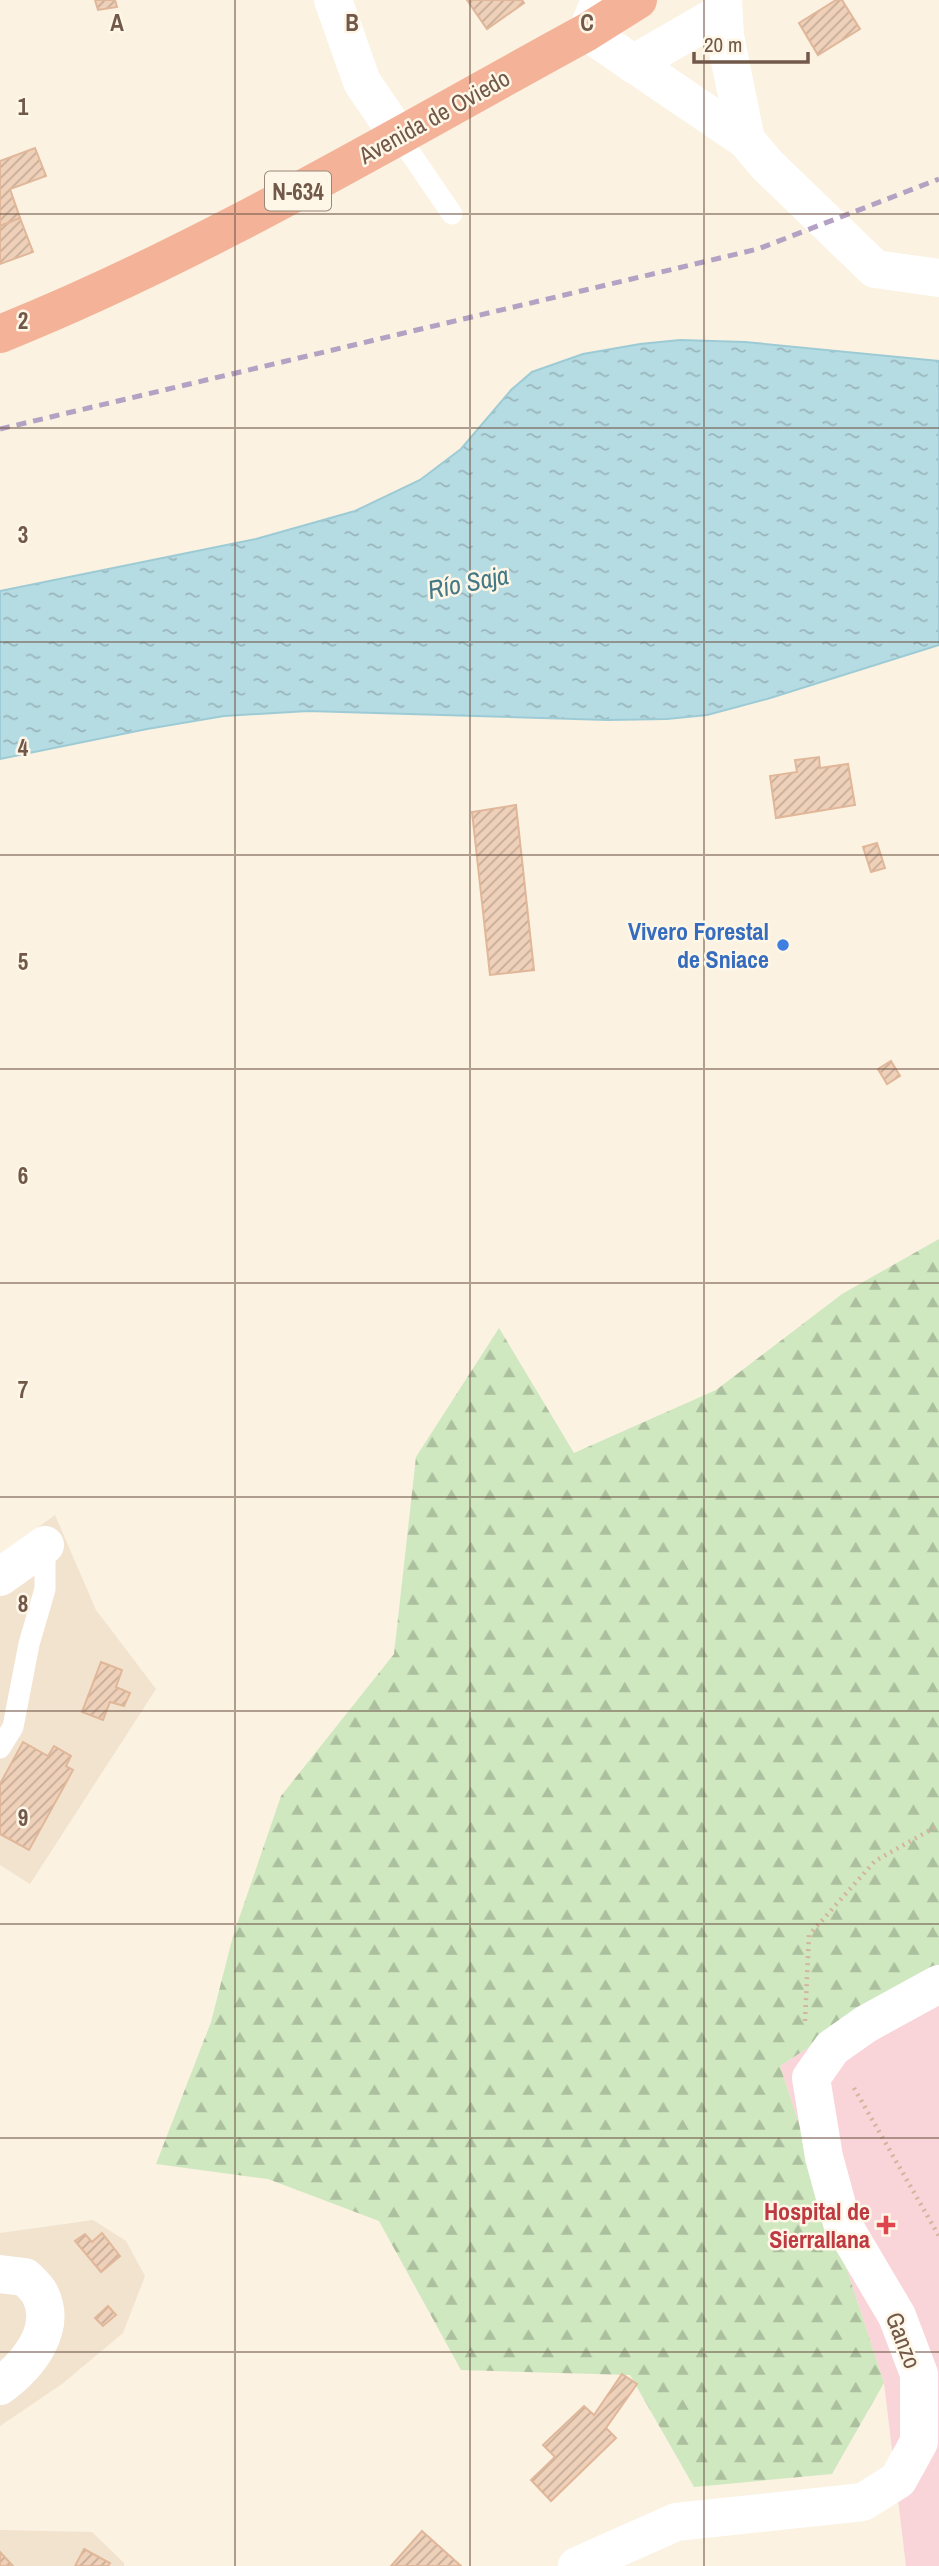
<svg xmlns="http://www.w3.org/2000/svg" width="939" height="2566" viewBox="0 0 939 2566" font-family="'Archivo Narrow',sans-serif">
<defs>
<pattern id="forest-firs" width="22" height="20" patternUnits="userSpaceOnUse" patternTransform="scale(1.75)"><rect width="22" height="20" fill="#cfe8c0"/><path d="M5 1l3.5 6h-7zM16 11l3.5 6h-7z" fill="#acbf9e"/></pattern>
<pattern id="water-ripples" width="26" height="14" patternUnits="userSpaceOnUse" patternTransform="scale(1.75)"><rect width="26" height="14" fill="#b6dce3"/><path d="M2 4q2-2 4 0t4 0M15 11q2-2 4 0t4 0" fill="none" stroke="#98b5ba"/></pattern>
<pattern id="building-hatch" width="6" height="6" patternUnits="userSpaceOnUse" patternTransform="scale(1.75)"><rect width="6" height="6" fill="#efd0b9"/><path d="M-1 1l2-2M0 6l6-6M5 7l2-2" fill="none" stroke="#c6ac98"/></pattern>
</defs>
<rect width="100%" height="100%" fill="#fbf2e1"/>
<g fill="#f2e3cf">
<path d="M55 1515 96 1610 156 1689 30 1884 0 1865V1555Z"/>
<path d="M93 2220 126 2241 145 2276 123 2333 62 2384 0 2426V2233Z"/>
<path d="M0 2530 92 2532 124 2563V2566H0Z"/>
</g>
<path fill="#f9d4d8" d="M939 1978V2566H906L884 2383 780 2066 860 2014Z"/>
<path fill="url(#forest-firs)" d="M939 1239V1976L860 2014 780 2066 884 2383 832 2474 694 2487 630 2375 461 2370 379 2221 268 2179 156 2164 211 2022 233 1936 281 1796 394 1654 416 1457 499 1328 574 1453 716 1390 842 1294Z"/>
<path fill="url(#water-ripples)" stroke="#9dcbd5" stroke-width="2" d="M680 340 745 342 939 361V645L767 699 707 715 667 719 608 720 308 711 224 716 147 729 0 759V591L256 539 355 511 420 480 461 449 511 390 532 372 583 354 640 344Z"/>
<g fill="url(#building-hatch)" stroke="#e1b79a" stroke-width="2">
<path d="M95 0H115L117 7 98 10Z"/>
<path d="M467 0H522L524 3 487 29Z"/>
<path d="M836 0H842L860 29 818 55 799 23Z"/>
<path d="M35 148 46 176 10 189 20 218 0 226V161Z"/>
<path d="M20 218 33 252 0 264V226Z"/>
<path d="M819 757 820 768 848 764 855 805 776 818 770 776 797 772 795 760Z"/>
<path d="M516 805 534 970 490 975 472 812Z"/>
<path d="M877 843 885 868 871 872 863 847Z"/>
<path d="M891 1061 900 1076 887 1084 878 1069Z"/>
<path d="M101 1662 122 1670 116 1687 130 1693 124 1706 110 1702 103 1720 82 1712Z"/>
<path d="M23 1742 48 1756 54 1746 71 1756 66 1766 73 1770 29 1850 0 1834V1784Z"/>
<path d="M102 2233 120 2256 101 2272 75 2241 85 2234 92 2242Z"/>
<path d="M108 2306 116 2315 103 2326 95 2318Z"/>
<path d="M622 2374 637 2384 606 2428 616 2438 551 2501 531 2480 555 2457 543 2445 584 2406 594 2415Z"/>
<path d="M422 2531 461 2566H391Z"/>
<path d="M84 2549 110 2563 108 2566H75Z"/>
<path d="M0 2552 13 2566H0Z"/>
</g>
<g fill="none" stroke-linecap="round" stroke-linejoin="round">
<g stroke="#d4b49d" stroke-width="4.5" stroke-dasharray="2 5" stroke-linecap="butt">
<path d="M805 2021 809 1935 875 1861 939 1825"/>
<path d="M854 2088 939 2236"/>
</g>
<g stroke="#fff" stroke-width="21">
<path d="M398 135 452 214"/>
<path d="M0 1748 13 1727 29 1644 45 1589V1545"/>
</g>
<g stroke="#fff" stroke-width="38">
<path d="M333 0 362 82 398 135"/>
<path d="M600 0 587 32 746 140 768 166 875 269 939 278"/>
<path d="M723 0 725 36 746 140"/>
<path d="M633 64 723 12"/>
<path d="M0 1577 45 1545"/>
<path d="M0 2274 25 2277C30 2282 37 2288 40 2294 58 2330 27 2366 0 2386"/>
<path d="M577 2566 676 2522 863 2502 898 2480 919 2442V2374L897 2316 842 2223 824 2157 811 2078 832 2048 866 2024 939 1984"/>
</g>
<path stroke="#f4b399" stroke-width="38" d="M0 334C204 252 394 137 587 32L638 0"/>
<path stroke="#b4a1c3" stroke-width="5" stroke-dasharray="10 7" stroke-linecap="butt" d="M0 429 758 249 939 179"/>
</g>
<path fill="none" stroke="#715849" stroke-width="2" stroke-opacity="0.55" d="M235 0V2566M470 0V2566M704 0V2566M0 214H939M0 428H939M0 642H939M0 855H939M0 1069H939M0 1283H939M0 1497H939M0 1711H939M0 1924H939M0 2138H939M0 2352H939"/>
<circle fill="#3f7fe0" stroke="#fef6e6" stroke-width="2.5" cx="783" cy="945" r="7"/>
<path fill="#e0444e" stroke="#fef6e6" stroke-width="2.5" d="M882.5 2214.5h7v7h7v7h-7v7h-7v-7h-7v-7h7z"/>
<g text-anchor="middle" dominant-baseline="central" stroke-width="5" stroke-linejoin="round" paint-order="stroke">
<rect fill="#fef6e6" stroke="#9b8778" stroke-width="2" x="265" y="171.5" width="66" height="39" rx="5"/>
<g font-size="23" font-weight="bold" fill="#715849">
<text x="298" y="191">N-634</text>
</g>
<g font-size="24" fill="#715849" stroke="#fef6e6">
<text transform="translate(434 116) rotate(-29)">Avenida de Oviedo</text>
<text transform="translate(904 2340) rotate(69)">Ganzo</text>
</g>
<g font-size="24" font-weight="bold" fill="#366cbe" stroke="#fef6e6" text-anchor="end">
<text x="769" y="931">Vivero Forestal<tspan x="769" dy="28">de Sniace</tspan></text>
</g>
<g font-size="24" font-weight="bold" fill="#be3a42" stroke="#fef6e6" text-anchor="end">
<text x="870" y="2211">Hospital de<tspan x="870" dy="28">Sierrallana</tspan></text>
</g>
<g font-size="26" font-style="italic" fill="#447884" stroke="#fef6e6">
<text transform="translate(468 582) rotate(-11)">Río Saja</text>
</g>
</g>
<g font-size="23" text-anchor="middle" font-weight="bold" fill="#715849" stroke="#fef6e6" stroke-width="5" stroke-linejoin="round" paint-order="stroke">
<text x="117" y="31">A</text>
<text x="352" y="31">B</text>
<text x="587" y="31">C</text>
<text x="23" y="115">1</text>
<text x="23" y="329">2</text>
<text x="23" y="543">3</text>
<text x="23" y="756">4</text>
<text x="23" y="970">5</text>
<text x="23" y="1184">6</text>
<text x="23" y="1398">7</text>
<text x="23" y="1612">8</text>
<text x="23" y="1826">9</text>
</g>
<path d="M694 52v10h114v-10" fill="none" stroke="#715849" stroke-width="3.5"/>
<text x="704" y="52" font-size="21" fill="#715849" stroke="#fef6e6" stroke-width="5" paint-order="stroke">20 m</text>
</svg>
